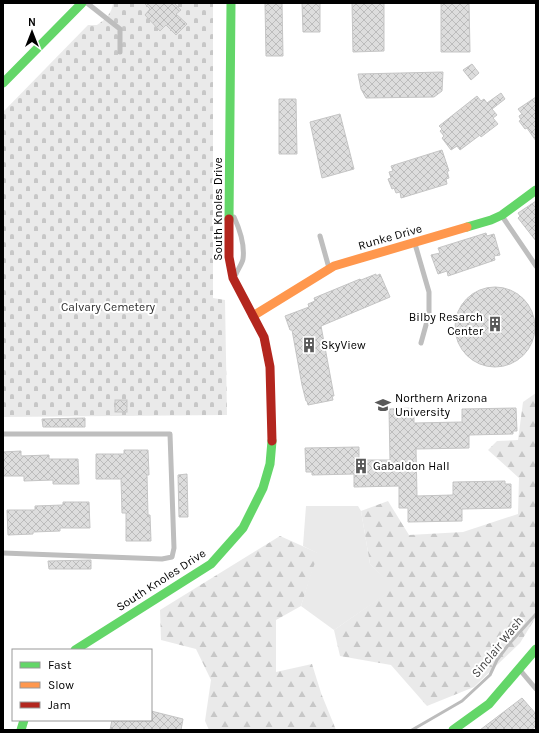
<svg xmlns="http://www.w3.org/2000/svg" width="539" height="733" viewBox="0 0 539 733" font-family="Karla,sans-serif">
<defs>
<pattern id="forest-firs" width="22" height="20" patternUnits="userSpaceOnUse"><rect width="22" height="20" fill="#eaeaea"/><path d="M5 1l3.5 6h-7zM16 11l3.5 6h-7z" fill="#c7c7c7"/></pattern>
<pattern id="cemetery-stones" width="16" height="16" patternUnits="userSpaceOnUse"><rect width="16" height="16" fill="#eaeaea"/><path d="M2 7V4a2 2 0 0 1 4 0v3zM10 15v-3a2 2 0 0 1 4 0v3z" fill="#c7c7c7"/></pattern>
<pattern id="building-cross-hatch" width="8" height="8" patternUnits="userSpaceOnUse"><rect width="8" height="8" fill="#ddd"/><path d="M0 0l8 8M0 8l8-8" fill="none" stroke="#bcbcbc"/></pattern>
</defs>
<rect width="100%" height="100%" fill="#fff"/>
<path fill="#eaeaea" d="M306 506H358L361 511 370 564 395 588 334 630 301 606 317 553 303 546Z"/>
<g fill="url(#forest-firs)">
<path d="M536 393V617L520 643 474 687 427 706 391 665 340 656 334 630 394 588 370 564 361 511 388 501 409 535 463 532 518 514 519 478 488 450 497 441 518 440 523 402Z"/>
<path d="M280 536 318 553 301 606 276 620V672L312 664 321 693 336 730H209L205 721 211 680 196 649 161 640 160 610Z"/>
</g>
<path fill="url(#cemetery-stones)" d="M113 3H213V298L225 300 227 415 3 417V112L88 25H97C106 19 112 13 113 3Z"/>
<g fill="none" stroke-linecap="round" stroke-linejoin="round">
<path stroke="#bcbcbc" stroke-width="3" d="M412 730 462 701 490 675 497 660 509 644 536 614"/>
</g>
<g fill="url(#building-cross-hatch)" stroke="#c5c5c5">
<path d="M144 3H174L181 10 176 14 187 24 176 35 166 25 160 31 145 15 150 9Z"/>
<path d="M265 3H282L283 56H266Z"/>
<path d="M302 3H320V32H303Z"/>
<path d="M352 3H384V51L353 52Z"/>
<path d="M441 3H469L470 52H441Z"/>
<path d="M472 64 479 73 471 80 463 70Z"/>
<path d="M443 72 442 91 434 97 366 98 361 89 358 74Z"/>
<path d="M501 93 505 99 492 109 497 115 493 118 498 124 481 137 480 135 460 150 457 146 451 150 442 138 444 136 440 131 442 129 439 126 477 96 481 101 484 99 487 103Z"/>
<path d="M536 97V141L527 128 525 129 519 121 521 120 519 116 522 114 518 109Z"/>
<path d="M279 99H296L297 154H279Z"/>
<path d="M340 114 354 169 322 178 310 122Z"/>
<path d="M442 150 449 171H447L449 178 446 179 447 184 401 198 400 192 396 193 394 188 392 189 388 179 391 178 389 172 393 171 391 166Z"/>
<path d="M536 201V241L518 218 520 216 518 213Z"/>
<path d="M486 233 487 236 494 234 500 255 494 256 495 260 448 276 447 271 438 274 431 255 440 253 438 248Z"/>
<path d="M376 274V276L380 274 390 297 321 326 334 396H332L333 400 308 405 307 401H306L302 385 292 330H290L285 316 309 307 308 304 315 301 314 298 360 279 361 280Z"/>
<circle cx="495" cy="327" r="40"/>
<rect x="115" y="400" width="12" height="12"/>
<path d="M414 408V423L462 422V409L516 408 517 431H513V434L469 435V448L416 449 417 496 453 495V482L505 481V484H511V508L462 509V521L408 522V508H399V486L354 487V474L312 475V472H306L305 448 359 447V460H390L389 409Z"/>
<path d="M85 418V427H43L42 419Z"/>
<path d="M124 450H148L149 475H147L148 515H150L151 541H126V513H122L121 479H96V454H124Z"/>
<path d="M21 451V456L49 455V459H78L79 484H53V480L24 481V476H3V452Z"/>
<path d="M187 474 188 517H179L178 475Z"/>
<path d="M63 502H89L90 528H60V531L33 532V534L8 535 7 510H35V506L63 505Z"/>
<path d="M91 560V569H49L48 561Z"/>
<path d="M522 698 536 714V726L531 730H480Z"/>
<path d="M151 711 183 719 181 730H110L112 720H151Z"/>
</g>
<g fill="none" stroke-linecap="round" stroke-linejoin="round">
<g stroke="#bebebe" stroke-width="5">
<path d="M87 3 120 29V52"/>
<path d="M502 216 536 266"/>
<path d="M234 217C240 230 245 244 243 259 242 264 238 269 236 274"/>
<path d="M320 236 329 268"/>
<path d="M415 244 429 292V314L421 343"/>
<path d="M3 434H170L174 548 172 557 162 559 3 553"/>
<path d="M520 670 536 689"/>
</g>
<g stroke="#63d668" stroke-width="9">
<path d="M3 83 82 3"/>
<path d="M229 219 231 3"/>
<path d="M467 227 491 220 502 215 536 190"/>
<path d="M75 650 211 564 243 528 263 488 270 464 272 441"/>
<path d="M21 730 24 720"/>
<path d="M453 730 489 704 536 649"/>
</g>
<path stroke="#ff974d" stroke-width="9" d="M253 316 334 266 467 227"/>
<path stroke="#b3261e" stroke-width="9" d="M229 219V257L233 278 264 337 270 367 272 441"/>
</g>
<defs>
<symbol id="building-bare" viewBox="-9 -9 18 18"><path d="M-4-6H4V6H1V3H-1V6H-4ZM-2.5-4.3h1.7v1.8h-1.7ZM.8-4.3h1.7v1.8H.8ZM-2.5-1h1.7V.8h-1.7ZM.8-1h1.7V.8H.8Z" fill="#595959" stroke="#fff" stroke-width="2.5" paint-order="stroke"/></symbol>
<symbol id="university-bare" viewBox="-9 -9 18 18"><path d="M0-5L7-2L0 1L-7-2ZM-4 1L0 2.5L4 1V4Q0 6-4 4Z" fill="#595959" stroke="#fff" stroke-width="2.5" paint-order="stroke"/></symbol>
</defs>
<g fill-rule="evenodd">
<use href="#building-bare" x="484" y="313" width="22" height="22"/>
<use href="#building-bare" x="298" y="334" width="22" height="22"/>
<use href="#university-bare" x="372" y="394" width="22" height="22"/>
<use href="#building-bare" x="350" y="455" width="22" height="22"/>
</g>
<g text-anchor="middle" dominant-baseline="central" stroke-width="4" stroke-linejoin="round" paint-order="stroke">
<g font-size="12" fill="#000" stroke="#fff">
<text transform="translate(218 209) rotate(-90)">South Knoles Drive</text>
<text transform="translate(390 237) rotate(-16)">Runke Drive</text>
<text transform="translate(161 580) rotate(-33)">South Knoles Drive</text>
</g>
<g font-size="12" fill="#303030" stroke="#fff">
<text x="108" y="307">Calvary Cemetery</text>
</g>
<g font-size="12" fill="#000" stroke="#fff" text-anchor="start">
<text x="483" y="317" text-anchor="end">Bilby Resarch<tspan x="483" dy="14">Center</tspan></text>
<text x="321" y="345">SkyView</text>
<text x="395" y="398">Northern Arizona<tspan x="395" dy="14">University</tspan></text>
<text x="373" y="466">Gabaldon Hall</text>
</g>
<g font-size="13" font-style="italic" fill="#414141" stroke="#fff">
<text transform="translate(497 647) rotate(-51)">Sinclair Wash</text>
</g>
</g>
<rect width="539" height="733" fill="none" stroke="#000000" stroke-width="8"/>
<rect x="12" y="649" width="140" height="72" fill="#ffffff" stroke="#999999"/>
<rect x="20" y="662" width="20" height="6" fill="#63d668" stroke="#999999"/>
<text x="48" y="669" font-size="12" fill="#000000">Fast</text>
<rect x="20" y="682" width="20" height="6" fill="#ff974d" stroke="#999999"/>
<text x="48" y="689" font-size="12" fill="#000000">Slow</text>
<rect x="20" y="702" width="20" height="6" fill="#b3261e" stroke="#999999"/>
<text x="48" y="709" font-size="12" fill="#000000">Jam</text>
<g transform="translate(32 32)" stroke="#ffffff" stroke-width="3" paint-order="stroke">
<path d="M0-3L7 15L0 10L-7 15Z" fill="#000000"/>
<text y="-6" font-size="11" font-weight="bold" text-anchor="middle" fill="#000000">N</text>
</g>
</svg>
